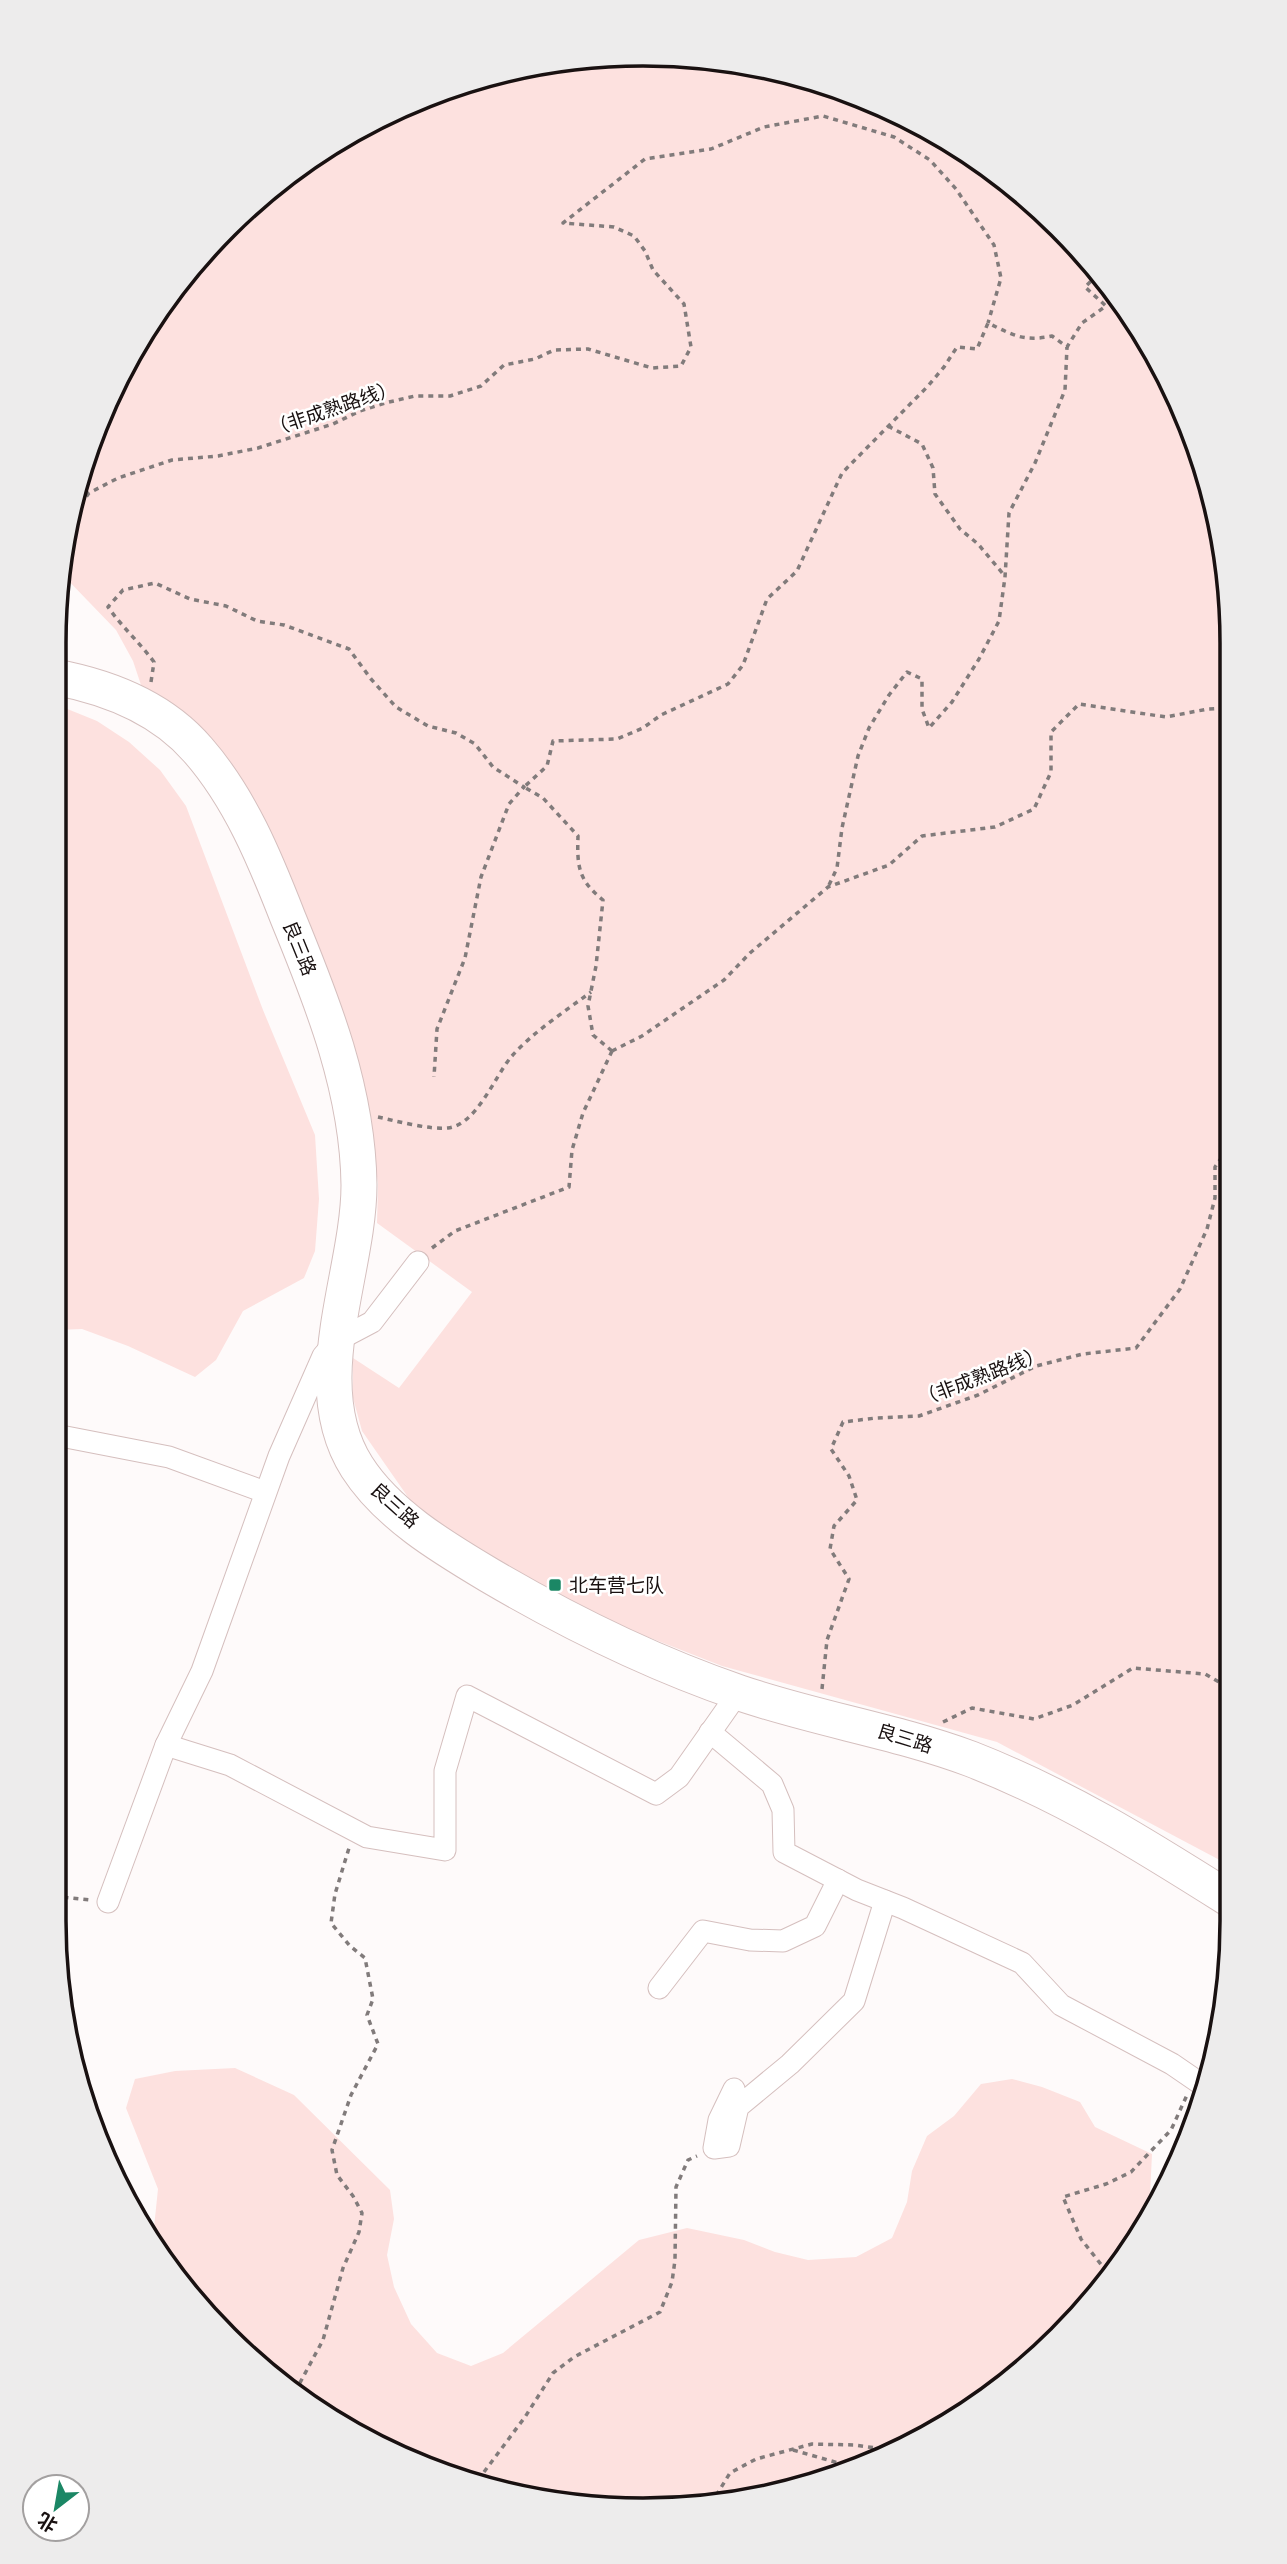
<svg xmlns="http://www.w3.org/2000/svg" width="1287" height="2564" viewBox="0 0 1287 2564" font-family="Manrope,'Noto Sans SC',sans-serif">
<rect width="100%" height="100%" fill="#fefafa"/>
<g fill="#fde1df">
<path d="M682 55 796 74 904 115 1032 200 1111 285 1188 418 1228 567 1231 1866 997 1742 722 1666 597 1617 441 1527 410 1500 362 1431 353 1398V1358L399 1388 472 1292 377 1223 378 1183 372 1145 350 1064 169 707 141 685 133 661 116 630 61 573 74 491 115 383 176 285 255 201 349 133 454 86 566 59Z"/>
<path d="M55 704 97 721 129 742 160 770 186 806 263 1010 315 1135 319 1199 315 1251 304 1278 243 1311 216 1360 195 1377 128 1346 82 1329 55 1330Z"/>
<path d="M235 2068 294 2095 390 2190 394 2219 387 2255 394 2287 411 2324 437 2353 471 2366 503 2353 639 2240 687 2228 744 2240 775 2252 808 2260 856 2257 892 2238 907 2202 912 2171 927 2136 954 2116 981 2084 1012 2079 1042 2087 1080 2102 1095 2127 1152 2154 1150 2196 1156 2203 1060 2337 904 2449 720 2505 528 2498 349 2431 255 2363 176 2280 153 2237 158 2189 126 2108 135 2079 175 2071Z"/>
</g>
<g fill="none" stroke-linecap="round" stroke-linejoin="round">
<defs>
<g id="street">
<path d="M418 1262 372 1322 336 1341 323 1356 279 1456 202 1671 166 1745 230 1765 367 1837 445 1850V1771L467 1696 656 1794 679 1777 738 1693"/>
<path d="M55 1439 66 1437 169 1457 265 1492"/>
<path d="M710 1732 772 1784 783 1810 784 1852 857 1890 903 1908 1022 1963 1061 2005 1172 2064 1207 2088"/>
<path d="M108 1902 166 1745"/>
<path d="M659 1988 703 1931 750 1940 783 1941 815 1926 838 1880"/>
<path d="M734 2089 719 2120 714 2148 729 2146 738 2107 790 2064 854 2001 885 1901"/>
</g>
<path id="primary" d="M55 677C108 687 162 708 198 750 240 798 265 859 288 918 323 1003 358 1091 359 1185 359 1273 304 1384 357 1467 387 1514 442 1547 489 1575 569 1622 652 1663 740 1693 816 1719 896 1731 971 1759 1068 1797 1144 1845 1231 1900"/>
</defs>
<use href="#street" stroke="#d5bfbe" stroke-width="23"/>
<use href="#primary" stroke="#d5bfbe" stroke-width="37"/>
<g stroke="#817b7b" stroke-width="3.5" stroke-dasharray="5 5" stroke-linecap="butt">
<path d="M888 426 922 444 933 468 935 494 960 529 978 544 1004 575"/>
<path d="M69 521 89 493 118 478 172 460 218 456 258 448 333 424 360 411 385 403 415 396H450L481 386 504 365 535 359 554 350 588 349 652 368 681 366 691 347 684 304 653 270 645 251 634 236 614 227 563 223 645 159 711 149 764 127 823 116 894 137 930 160 956 189 994 245 1001 278 988 323"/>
<path d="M151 682 154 662C140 643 122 627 108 607L123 590 155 583 190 599 226 606 257 621 284 625 349 649 371 679 396 707 428 726 456 733 475 744 493 767 524 787 509 804 481 877 465 958 437 1029 434 1077"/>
<path d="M829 885 837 868 842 828 858 756 869 728 889 695 907 672 922 679V709L929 728 952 702 979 659 999 621 1005 577 1009 513 1035 463 1065 390 1067 347"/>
<path d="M612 1051 593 1035 588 1006 596 966 603 900C578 880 577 866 578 836L543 798 524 787 547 766 553 741 617 739 643 728 661 715 728 684 743 665 767 599 797 571 842 473 928 386 944 367 957 347 977 349 988 323C1013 335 1023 342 1052 336L1067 347 1082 323 1106 306 1085 287 1093 279 1089 267 1092 265"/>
<path d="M612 1051 642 1036 724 980 750 953 828 887 889 865 922 836 995 827 1034 809 1051 772V732L1079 704 1166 717 1208 709 1228 708"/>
<path d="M378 1117C396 1121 430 1130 448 1128 476 1125 494 1078 511 1057 533 1032 564 1012 591 992"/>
<path d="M432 1248 455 1231 569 1187 572 1150 583 1113 612 1051"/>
<path d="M822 1689 827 1640 849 1579 830 1549 834 1526 857 1500 849 1476 831 1449 843 1422 876 1418 919 1416 978 1395 1036 1366 1083 1354 1136 1348 1180 1289 1207 1229 1215 1198V1167L1229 1147"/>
<path d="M943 1722 972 1708 1034 1719 1073 1705 1133 1668 1205 1674 1231 1689"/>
<path d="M54 1900 62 1897 90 1900"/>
<path d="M1107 2272 1081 2239 1063 2197 1106 2184 1131 2172 1171 2130 1187 2095"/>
<path d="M295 2392 323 2340 343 2268 359 2232 362 2213 353 2196 337 2175 332 2150 351 2095 378 2044 367 2015 373 1999 365 1958 350 1946 331 1923 335 1894 349 1848"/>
<path d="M793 2450 849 2466"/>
<path d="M478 2480 525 2417 553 2373 574 2357 660 2312 672 2282 675 2260 676 2187 688 2160 697 2156"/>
<path d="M711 2504 730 2473 756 2459 812 2444 854 2445 898 2451"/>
</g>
<use href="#street" stroke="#fff" stroke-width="21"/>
<use href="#primary" stroke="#fff" stroke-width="35"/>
</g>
<rect fill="#1b8765" stroke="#fff" stroke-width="2.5" x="548" y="1578" width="14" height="14" rx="3.5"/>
<g text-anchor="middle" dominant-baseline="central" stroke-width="5" stroke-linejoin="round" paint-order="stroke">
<g font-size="19" fill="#191111" stroke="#fff">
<text transform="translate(333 408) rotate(-19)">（非成熟路线）</text>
<text transform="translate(300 948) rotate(68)">良三路</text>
<text transform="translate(981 1376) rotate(-21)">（非成熟路线）</text>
<text transform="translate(395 1505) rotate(42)">良三路</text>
<text transform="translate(905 1738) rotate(17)">良三路</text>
</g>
<g font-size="19" fill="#191111" stroke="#fff" text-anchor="start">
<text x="569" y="1585">北车营七队</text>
</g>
</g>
<path d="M0 0H1287V2564H0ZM643 66H643A577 577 0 0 1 1220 643V1921A577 577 0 0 1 643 2498H643A577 577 0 0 1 66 1921V643A577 577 0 0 1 643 66Z" fill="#edecec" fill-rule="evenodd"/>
<path fill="none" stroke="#191111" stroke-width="3.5" d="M643 66H643A577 577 0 0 1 1220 643V1921A577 577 0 0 1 643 2498H643A577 577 0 0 1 66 1921V643A577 577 0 0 1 643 66Z"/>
<g transform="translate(56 2508) rotate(211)"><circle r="33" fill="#ffffff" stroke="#a3a0a0" stroke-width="2"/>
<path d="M0-5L12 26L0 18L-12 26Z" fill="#1b8765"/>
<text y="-10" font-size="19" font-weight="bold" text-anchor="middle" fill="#191111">北</text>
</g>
</svg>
